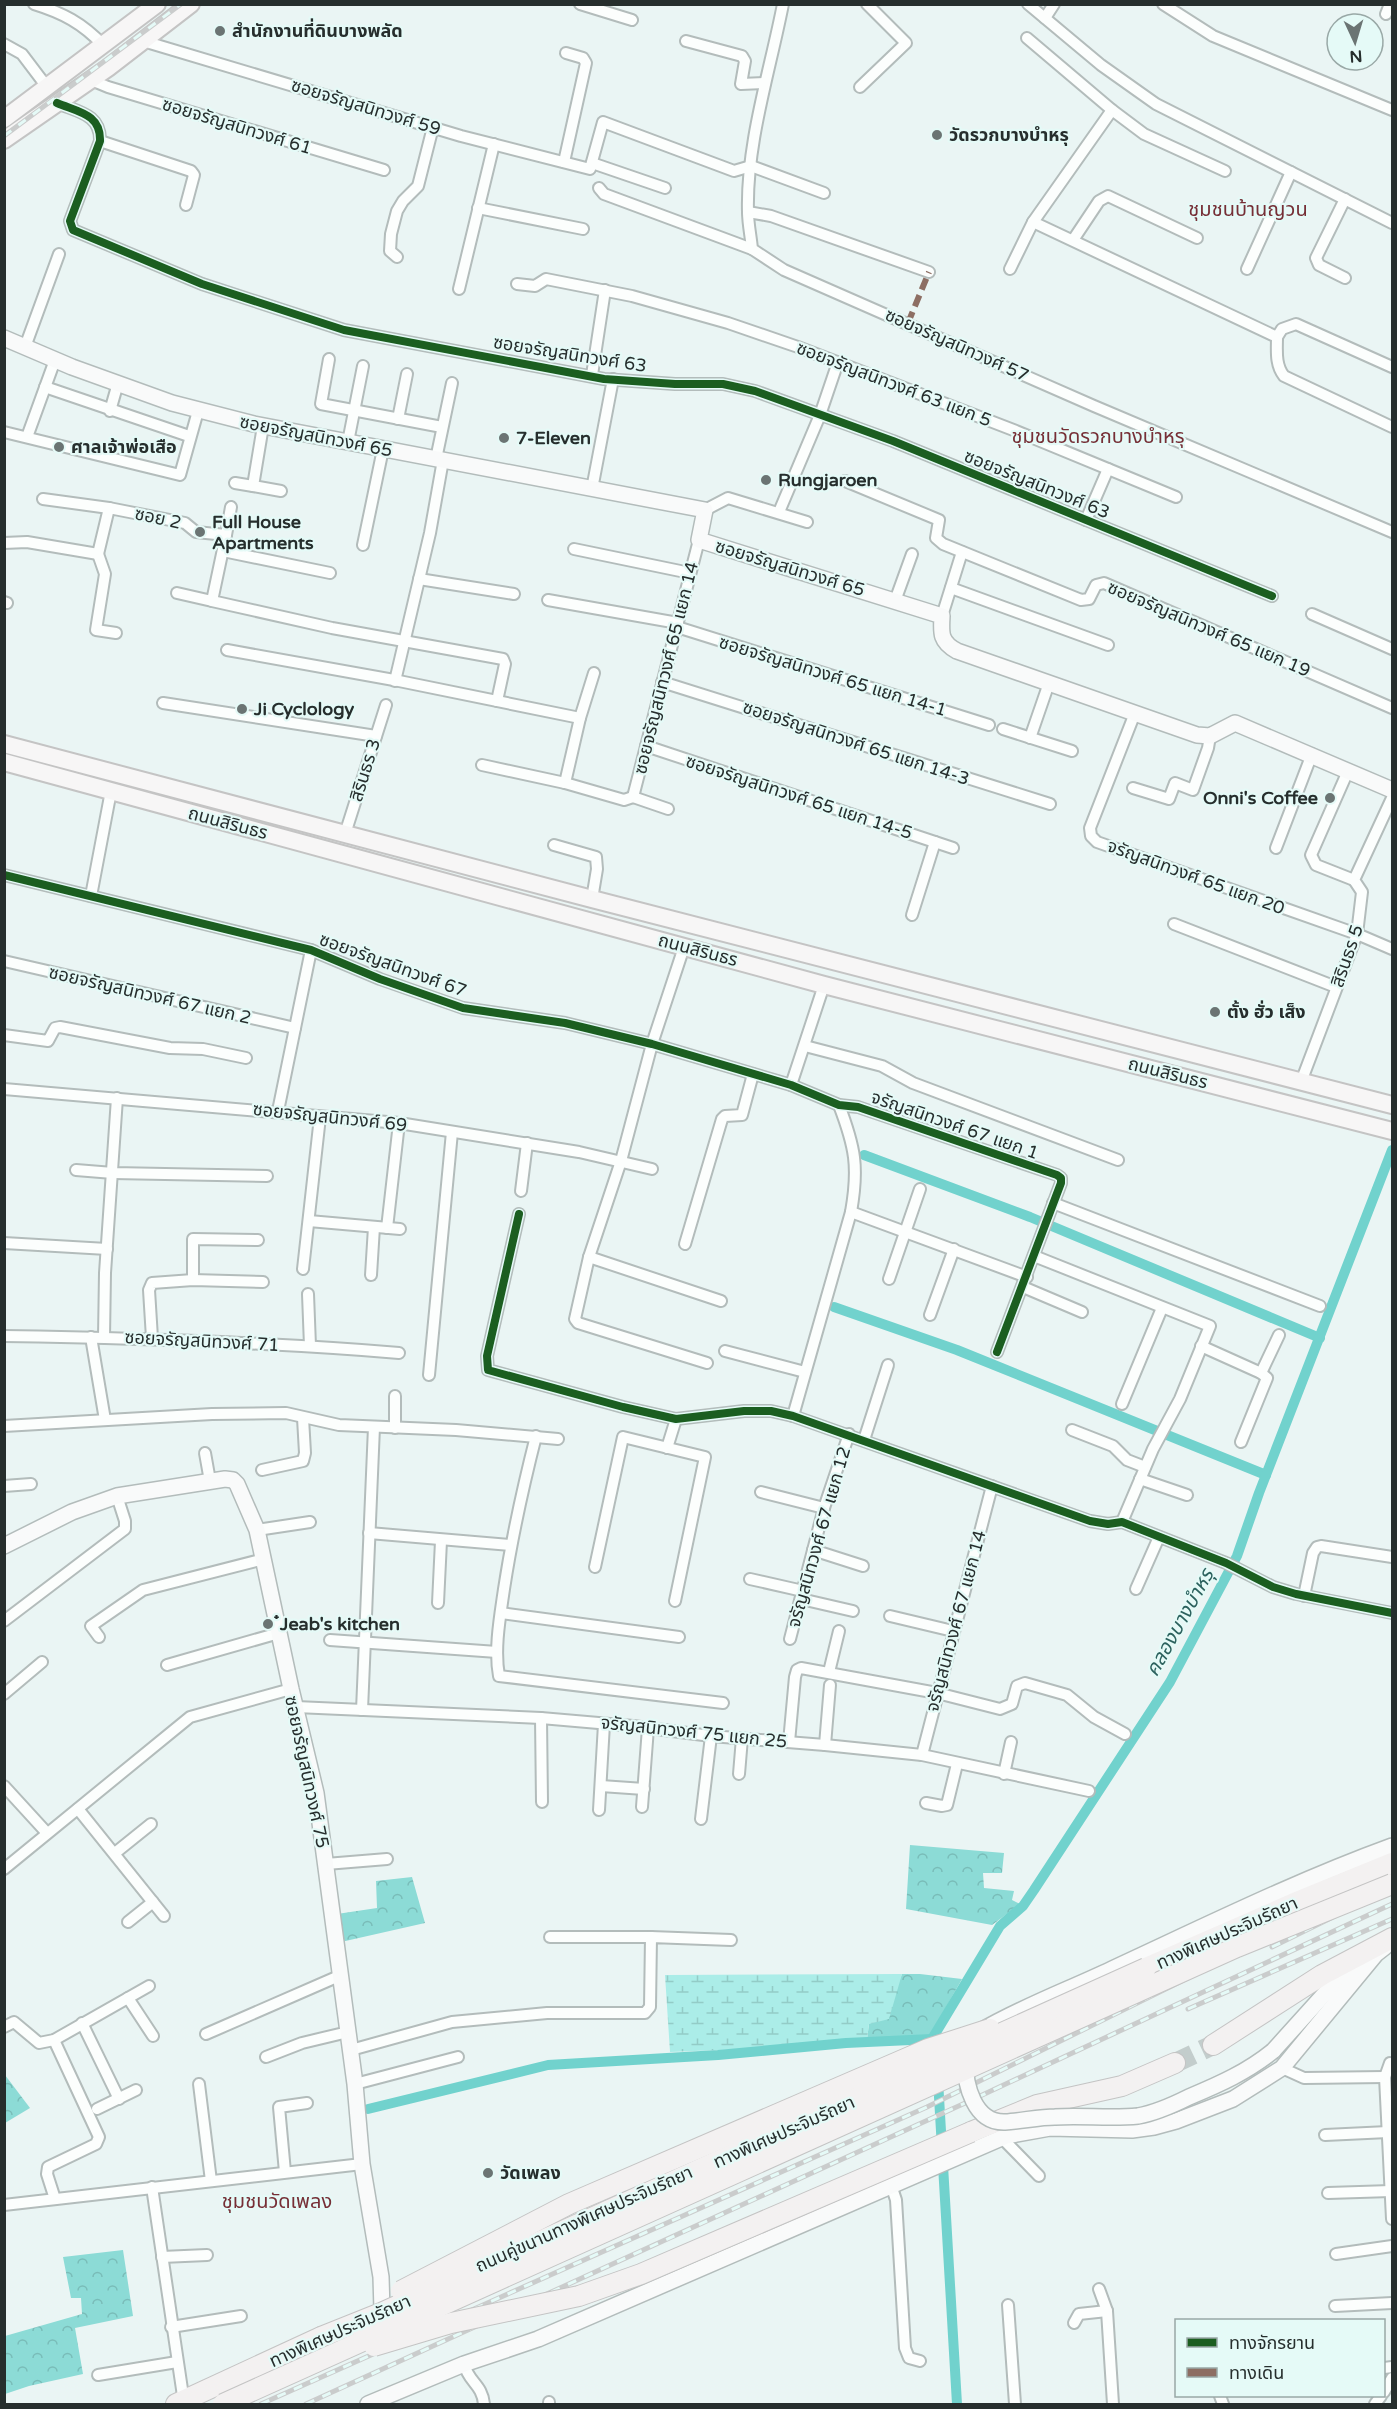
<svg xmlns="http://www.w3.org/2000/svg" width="1397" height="2409" viewBox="0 0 1397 2409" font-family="'Varela Round','Noto Sans Thai',sans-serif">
<defs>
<pattern id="forest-crowns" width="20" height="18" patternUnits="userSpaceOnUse" patternTransform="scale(1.5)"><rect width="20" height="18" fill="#8cdbd6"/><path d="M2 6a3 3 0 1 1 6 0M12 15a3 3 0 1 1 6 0" fill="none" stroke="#79bcb8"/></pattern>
<pattern id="wetland-marsh" width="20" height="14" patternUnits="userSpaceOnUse" patternTransform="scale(1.5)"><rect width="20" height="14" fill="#abede8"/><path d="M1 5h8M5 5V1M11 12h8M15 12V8" fill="none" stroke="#93ccc7"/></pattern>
</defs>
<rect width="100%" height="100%" fill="#eaf5f4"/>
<g fill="url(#forest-crowns)">
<path d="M910 1845 1004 1853 1002 1873H983L984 1888 1014 1891 1012 1900 1020 1904 992 1925 906 1909Z"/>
<path d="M412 1877 425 1923 341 1942 337 1914 377 1908 376 1881Z"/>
<path d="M902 1974H920L962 1979 930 2035 867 2039 869 2024 897 1986Z"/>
<path d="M5 2075 30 2108 5 2123H4Z"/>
<path d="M123 2250 133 2316 75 2328 83 2374 29 2386 5 2394V2336L82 2314 81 2298H71L63 2257Z"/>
</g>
<path fill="url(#wetland-marsh)" d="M902 1974 889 2019 869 2024 867 2039 771 2048 670 2052 665 1975Z"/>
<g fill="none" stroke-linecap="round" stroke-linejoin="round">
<g stroke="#71d2cd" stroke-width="10">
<path d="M864 1155 1030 1217 1320 1338"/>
<path d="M834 1307 957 1350 1266 1475"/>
<path d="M932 2039 1000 1926 1023 1906 1034 1890 1170 1682 1237 1556 1259 1493 1392 1150"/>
<path d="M938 2080 957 2404"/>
<path d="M368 2109 548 2065 718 2055 846 2043 932 2039"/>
</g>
<path stroke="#c3cdcc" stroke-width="20" stroke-dasharray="20 10" stroke-linecap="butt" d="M1175 2063 1213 2045"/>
<defs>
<g id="street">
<path d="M34 4C63 13 82 23 103 45"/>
<path d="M580 4 632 20"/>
<path d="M783 4C770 71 746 144 748 212 748 224 751 237 752 249L784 270 1094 406 1392 532"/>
<path d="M1028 4 1101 65 1156 104 1392 223"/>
<path d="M1163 4 1213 36 1392 110"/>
<path d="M1386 14 1390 4"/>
<path d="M1045 18 1054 4"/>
<path d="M1027 38 1112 110 1144 134 1225 171"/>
<path d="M143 41 461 136 590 169 603 122 734 171 751 166 824 193"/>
<path d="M686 41 742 56 745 61 741 84 765 83"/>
<path d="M4 44 22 54 47 87"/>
<path d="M91 80 108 87 384 170"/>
<path d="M860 87 906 43 867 4"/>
<path d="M57 103C78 112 101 114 100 141L70 221 73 230 202 284 344 330 604 379 675 384H723L755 391 893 441 1272 596"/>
<path d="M1112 110 1033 222 1277 337C1277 350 1275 365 1284 376L1392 427"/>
<path d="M100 141 191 171 194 175 186 205"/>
<path d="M564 162 586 63 583 58 566 53"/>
<path d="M592 163 665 188"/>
<path d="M599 188 604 194 752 249"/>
<path d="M478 208 583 229"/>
<path d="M748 212 771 216 929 272"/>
<path d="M1073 240 1099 201 1108 196 1197 238"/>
<path d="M397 257 390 251 391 234 397 211 403 201 418 186 433 127"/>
<path d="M1010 269 1033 222"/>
<path d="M1247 269 1291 172"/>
<path d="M1345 278 1319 265 1316 258 1345 199"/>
<path d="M517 284 535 286 546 279 632 296 728 323 798 347 1016 431 1176 497"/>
<path d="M459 289 494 144"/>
<path d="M1277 337 1282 329 1296 324 1392 367"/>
<path d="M25 347 59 254"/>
<path d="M329 359 321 404 442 427"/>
<path d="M592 375 605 290"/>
<path d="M45 387 189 436"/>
<path d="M110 411 118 383"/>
<path d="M398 419 407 374"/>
<path d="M4 432 180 475 198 411"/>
<path d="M27 437 55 360"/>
<path d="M348 442 363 366"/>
<path d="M436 459 452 383"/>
<path d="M845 481 939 520 936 538 943 544 1081 600 1089 599 1096 585 1104 583 1392 708"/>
<path d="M235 483 253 486 263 426"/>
<path d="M253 486 281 491"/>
<path d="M592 489 613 379"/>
<path d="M43 499 109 508"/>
<path d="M705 510 728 498 807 522"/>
<path d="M779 512 820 415 838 362"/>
<path d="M1086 520 1108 469"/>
<path d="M226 535 231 507"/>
<path d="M4 543 27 542 98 554 109 508 185 523 196 532 226 535 212 601 332 628 503 659 505 664 497 701"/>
<path d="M363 545 383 449"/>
<path d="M574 549 690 573"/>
<path d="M223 551 330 573"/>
<path d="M98 554 105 574 96 630 116 633"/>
<path d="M419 579 514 594"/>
<path d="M951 588 1108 645"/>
<path d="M177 593 212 601"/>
<path d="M548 600 678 623"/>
<path d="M895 601 912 554"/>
<path d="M4 602 7 603"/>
<path d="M1312 614 1392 649"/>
<path d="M942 616 962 552"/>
<path d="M677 627 989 725"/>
<path d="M227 650 394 680 580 718"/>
<path d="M395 681 430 533 443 460"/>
<path d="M662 682 1050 804"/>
<path d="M163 703 376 736"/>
<path d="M1135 713 1090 828 1091 836 1097 842 1357 934 1392 949"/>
<path d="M1003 729 1072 751"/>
<path d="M1030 738 1049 683"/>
<path d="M646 746 953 848"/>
<path d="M482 765 565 783 624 800 633 797"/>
<path d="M1348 771 1311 855 1316 865 1354 880"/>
<path d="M565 783 580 718 594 673"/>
<path d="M1133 788 1169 799 1175 783 1193 790 1208 748 1210 736"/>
<path d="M633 797 699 540"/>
<path d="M633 797 668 809"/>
<path d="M345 834 386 705"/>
<path d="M554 845 596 857 597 869 592 899"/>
<path d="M1276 848 1312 754"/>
<path d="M4 875 311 950 380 979 463 1008 565 1023 652 1044 791 1085 839 1105 858 1107 1057 1175 1061 1178V1183L997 1352"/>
<path d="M91 896 111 791"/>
<path d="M912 915 935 842"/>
<path d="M1174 924 1336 987"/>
<path d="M684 947 652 1044 621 1161 589 1257 575 1319 578 1323 707 1363"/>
<path d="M4 961 295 1028"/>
<path d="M4 1035 48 1041 55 1028 60 1027 170 1048 203 1049 246 1058"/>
<path d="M805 1046 882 1066 913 1083 1118 1160"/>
<path d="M1301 1082 1357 934 1362 892 1354 880 1392 798"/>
<path d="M791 1085 824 985"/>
<path d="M4 1089 399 1123 579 1152 652 1169"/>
<path d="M278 1111 311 950"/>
<path d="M76 1170 113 1173 267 1176"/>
<path d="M521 1191 527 1143"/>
<path d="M1053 1203 1320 1306"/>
<path d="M851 1212 1027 1277"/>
<path d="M519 1214 487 1356 488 1370 623 1407 676 1419 744 1411H771L793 1416 1090 1521 1108 1524 1122 1522 1226 1563 1273 1587 1296 1594 1392 1613"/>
<path d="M309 1221 400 1229"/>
<path d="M387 1228 399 1123"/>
<path d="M4 1243 107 1249"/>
<path d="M685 1244 722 1119 725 1116 742 1115 753 1074"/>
<path d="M1034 1256 1210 1326 1180 1399 1153 1449 1122 1522"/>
<path d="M589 1257 721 1301"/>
<path d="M303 1269 320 1117"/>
<path d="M371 1275 374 1227"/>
<path d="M889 1279 920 1189"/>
<path d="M193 1280V1239L258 1240"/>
<path d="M1023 1287 1082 1312"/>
<path d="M308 1294 310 1346"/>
<path d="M930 1315 954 1249"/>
<path d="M4 1336C136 1338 268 1342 399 1353"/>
<path d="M91 1337 105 1420"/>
<path d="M104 1337 105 1273 117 1098"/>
<path d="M152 1338 149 1290 152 1283 193 1280 263 1282"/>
<path d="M1201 1346 1261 1373 1267 1378 1241 1442"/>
<path d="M725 1351 805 1372"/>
<path d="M1261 1373 1279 1335"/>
<path d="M429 1375 452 1132"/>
<path d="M1122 1404 1162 1308"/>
<path d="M793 1416 851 1212C859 1167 855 1147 839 1105"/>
<path d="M4 1426 212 1414 286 1413 339 1425 456 1430 558 1439"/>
<path d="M395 1428V1396"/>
<path d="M1072 1430 1113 1446 1127 1460 1145 1467"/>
<path d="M536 1436C523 1487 512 1537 504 1589 500 1617 494 1649 499 1676L723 1703"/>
<path d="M864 1440 888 1365"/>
<path d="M667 1448 676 1419"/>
<path d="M205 1453 210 1481"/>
<path d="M262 1470 303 1461 305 1453 303 1418"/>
<path d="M1140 1479 1187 1495"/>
<path d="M4 1486 31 1484"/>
<path d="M761 1492 824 1508"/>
<path d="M257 1530 310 1522"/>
<path d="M369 1533 511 1545"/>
<path d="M813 1550 863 1566"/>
<path d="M595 1567 623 1437 705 1457 675 1601"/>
<path d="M750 1579 803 1591"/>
<path d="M1136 1589 1159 1537"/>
<path d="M1304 1596 1313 1553 1317 1547 1321 1546 1392 1557"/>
<path d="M801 1599 853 1611"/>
<path d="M438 1603 441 1541"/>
<path d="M501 1613 679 1637"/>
<path d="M890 1616 953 1631"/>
<path d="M4 1621 125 1529V1521L117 1496"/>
<path d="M99 1637 91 1626 143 1590 264 1559"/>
<path d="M790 1639 824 1508 849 1434"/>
<path d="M330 1640 497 1652"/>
<path d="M167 1665 279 1633"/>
<path d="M829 1672 839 1631"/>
<path d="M4 1694 42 1662"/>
<path d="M296 1707 541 1718 633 1726 711 1736 825 1745 922 1755 1089 1791"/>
<path d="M362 1710 374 1427"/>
<path d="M541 1718 542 1802"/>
<path d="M789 1742 795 1677 797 1670 801 1668 937 1693 1000 1709 1012 1704 1017 1686 1025 1683 1067 1695 1094 1717 1125 1734"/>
<path d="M825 1745 830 1685"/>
<path d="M922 1755 992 1486"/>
<path d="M739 1774 742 1738"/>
<path d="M1004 1774 1011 1742"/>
<path d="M4 1786 47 1833"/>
<path d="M601 1786 644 1789"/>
<path d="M926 1803 942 1806 947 1805 957 1764"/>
<path d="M642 1807 648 1728"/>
<path d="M78 1809 164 1916"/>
<path d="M599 1810 604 1724"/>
<path d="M701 1819 711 1736"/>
<path d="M115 1853 151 1824"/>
<path d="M326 1864 387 1859"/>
<path d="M4 1869 190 1717 291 1689"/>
<path d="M128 1922 153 1902"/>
<path d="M550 1937H651"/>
<path d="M128 1998 153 2036"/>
<path d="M82 2023 119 2099"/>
<path d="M4 2027 14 2022 39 2043 54 2040 149 1986"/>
<path d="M206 2034 339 1976"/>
<path d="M54 2040 99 2137 96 2144 48 2167 47 2174 55 2199"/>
<path d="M351 2050 452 2022 547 2013H645L650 2007 651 1937 731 1940"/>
<path d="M266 2057 302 2043 348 2032"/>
<path d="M1392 2064 1390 2063 1385 2077 1392 2219"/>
<path d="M1282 2068 1304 2078 1385 2077"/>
<path d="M199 2084 211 2181"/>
<path d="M355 2084 458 2057"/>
<path d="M97 2109 136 2090"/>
<path d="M1325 2135 1388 2132"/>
<path d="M1001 2137 1039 2176"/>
<path d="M285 2172 279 2107 307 2103"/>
<path d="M891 2185 896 2200 905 2348 909 2358 920 2361"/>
<path d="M152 2187 183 2396"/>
<path d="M1328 2193 1391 2191"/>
<path d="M4 2205 362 2164"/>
<path d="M1336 2254 1392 2246"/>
<path d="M162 2257 207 2255"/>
<path d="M1099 2289 1107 2311 1113 2404"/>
<path d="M1008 2305 1015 2404"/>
<path d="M1335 2306 1392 2303"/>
<path d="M1074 2323 1079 2314 1107 2311"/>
<path d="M171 2327 241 2316"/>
<path d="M464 2364C469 2383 482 2384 484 2404"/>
<path d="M1384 2368 1392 2367"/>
<path d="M98 2375 177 2362"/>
<path d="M1384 2392 1392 2378"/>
<path d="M1220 2396 1223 2404"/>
<path d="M549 2402V2404"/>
<path d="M1375 2404 1381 2396"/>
</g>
<g id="secondary">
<path d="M4 338 72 367 172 403 254 424 705 510 699 540 942 616C941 633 940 642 957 651L1197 735 1210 736 1235 723 1392 790"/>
<path d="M4 1546 72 1512 117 1496 225 1479 233 1480 237 1484 257 1530 291 1689 316 1793 355 2084 362 2164 381 2277 382 2310"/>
<path d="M979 2032C1021 2007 1068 1990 1112 1969 1205 1926 1296 1881 1392 1846"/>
<path d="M1273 2051 1329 1989 1364 1962"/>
<path d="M368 2404 464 2364 538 2339 1006 2136 1050 2128 1132 2130 1154 2127 1176 2121 1233 2099 1282 2068 1376 1954 1385 1947"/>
</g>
<g id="primary">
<path d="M4 119 157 4"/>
<path d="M4 140 108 68 191 4"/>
<path d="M4 744 592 899 1392 1105"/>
<path d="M4 762 824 985 1392 1131"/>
</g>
<g id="highway">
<path d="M1146 1968 1299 1901 1392 1863"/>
<path d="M1213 2045 1322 1975 1392 1938"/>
<path d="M971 2132 1037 2105 1122 2086 1175 2063"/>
<path d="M176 2404 321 2337"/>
</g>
</defs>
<use href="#street" stroke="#b3bcbb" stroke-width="14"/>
<use href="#secondary" stroke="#b3bcbb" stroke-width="18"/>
<use href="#primary" stroke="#c4c4c4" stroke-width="20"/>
<use href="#highway" stroke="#c4c4c4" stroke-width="22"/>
<use href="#street" stroke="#fcfefd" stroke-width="10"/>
<use href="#secondary" stroke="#f9fafa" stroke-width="15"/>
<use href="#primary" stroke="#f7f6f6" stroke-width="16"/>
<use href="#highway" stroke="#f3f1f1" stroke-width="20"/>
<defs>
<g id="rail">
<path d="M4 136 181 4"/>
<path d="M1272 1947 1392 1888"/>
<path d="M1188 2009 1392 1919"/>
<path d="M261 2404 927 2107 1392 1877"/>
<path d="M306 2404 963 2104 1392 1904"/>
</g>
</defs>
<use href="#rail" stroke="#cacccc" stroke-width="5"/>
<use href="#rail" stroke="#e5faf7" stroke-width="3" stroke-dasharray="9" stroke-linecap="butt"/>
<defs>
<path id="secondary-bridge" d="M965 2060C965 2085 974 2123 1005 2122 1022 2121 1039 2117 1055 2117 1083 2115 1110 2119 1138 2116 1155 2113 1173 2105 1189 2097 1220 2084 1247 2072 1273 2051"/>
<g id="highway-bridge">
<path d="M401 2291 569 2204 928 2049 990 2029"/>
<path d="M321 2337 381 2313 1146 1968"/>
<path d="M374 2346 451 2323 579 2296 641 2274 971 2132"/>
<path d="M223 2404 1237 1947 1392 1884"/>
</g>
</defs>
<use href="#secondary-bridge" stroke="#b3bcbb" stroke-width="18" stroke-linecap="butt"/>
<use href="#highway-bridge" stroke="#c4c4c4" stroke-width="22" stroke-linecap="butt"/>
<use href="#secondary-bridge" stroke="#f9fafa" stroke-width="15"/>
<use href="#highway-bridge" stroke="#f3f1f1" stroke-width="20"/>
<path stroke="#8d6e63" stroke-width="6" stroke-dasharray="12 6" stroke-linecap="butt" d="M908 323 929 272"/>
<defs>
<g id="cycleway">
<path d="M57 103C78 112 101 114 100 141L70 221 73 230 202 284 344 330 604 379 675 384H723L755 391 893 441 1272 596"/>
<path d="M4 875 311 950 380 979 463 1008 565 1023 652 1044 791 1085 839 1105 858 1107 1057 1175 1061 1178V1183L997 1352"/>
<path d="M519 1214 487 1356 488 1370 623 1407 676 1419 744 1411H771L793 1416 1090 1521 1108 1524 1122 1522 1226 1563 1273 1587 1296 1594 1392 1613"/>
</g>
</defs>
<use href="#cycleway" stroke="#e5faf7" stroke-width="11"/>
<use href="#cycleway" stroke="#1b5e20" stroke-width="8"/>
</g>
<g fill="#6b7473" stroke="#e5faf7" stroke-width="2">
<circle cx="220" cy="31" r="6"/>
<circle cx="937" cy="135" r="6"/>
<circle cx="504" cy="438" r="6"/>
<circle cx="59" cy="447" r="6"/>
<circle cx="766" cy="480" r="6"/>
<circle cx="200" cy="532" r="6"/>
<circle cx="242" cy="709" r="6"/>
<circle cx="1330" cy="798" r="6"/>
<circle cx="1215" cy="1012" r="6"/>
<circle cx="268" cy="1624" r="6"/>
<circle cx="488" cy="2173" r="6"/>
</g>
<g text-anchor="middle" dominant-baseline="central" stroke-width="4.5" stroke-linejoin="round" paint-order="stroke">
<g font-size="18" font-weight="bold" fill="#262e2d" stroke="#e5faf7" text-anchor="start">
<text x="232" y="31">สำนักงานที่ดินบางพลัด</text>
<text x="949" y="135">วัดรวกบางบำหรุ</text>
<text x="516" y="438">7-Eleven</text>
<text x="71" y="447">ศาลเจ้าพ่อเสือ</text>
<text x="778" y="480">Rungjaroen</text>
<text x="212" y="522">Full House<tspan x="212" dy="21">Apartments</tspan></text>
<text x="254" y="709">Ji Cyclology</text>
<text x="1318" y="798" text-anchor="end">Onni's Coffee</text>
<text x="1227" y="1012">ตั้ง ฮั่ว เส็ง</text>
<text x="280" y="1624">๋Jeab's kitchen</text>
<text x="500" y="2173">วัดเพลง</text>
</g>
<g font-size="18" fill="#262e2d" stroke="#e5faf7">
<text transform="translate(366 107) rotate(17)">ซอยจรัญสนิทวงศ์ 59</text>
<text transform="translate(237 126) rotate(17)">ซอยจรัญสนิทวงศ์ 61</text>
<text transform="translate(957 345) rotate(24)">ซอยจรัญสนิทวงศ์ 57</text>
<text transform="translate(570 354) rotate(9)">ซอยจรัญสนิทวงศ์ 63</text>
<text transform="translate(894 384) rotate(21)">ซอยจรัญสนิทวงศ์ 63 แยก 5</text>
<text transform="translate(316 436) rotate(11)">ซอยจรัญสนิทวงศ์ 65</text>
<text transform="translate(1037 484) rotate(22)">ซอยจรัญสนิทวงศ์ 63</text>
<text transform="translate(158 518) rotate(12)">ซอย 2</text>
<text transform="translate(790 568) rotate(17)">ซอยจรัญสนิทวงศ์ 65</text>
<text transform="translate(1209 629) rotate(23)">ซอยจรัญสนิทวงศ์ 65 แยก 19</text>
<text transform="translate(666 668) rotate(-76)">ซอยจรัญสนิทวงศ์ 65 แยก 14</text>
<text transform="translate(833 676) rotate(17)">ซอยจรัญสนิทวงศ์ 65 แยก 14-1</text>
<text transform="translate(856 743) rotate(18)">ซอยจรัญสนิทวงศ์ 65 แยก 14-3</text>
<text transform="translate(365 770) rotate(-73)">สิรินธร 3</text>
<text transform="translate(799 797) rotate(18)">ซอยจรัญสนิทวงศ์ 65 แยก 14-5</text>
<text transform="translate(228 823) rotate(15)">ถนนสิรินธร</text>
<text transform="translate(1196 877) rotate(20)">จรัญสนิทวงศ์ 65 แยก 20</text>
<text transform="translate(698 950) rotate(15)">ถนนสิรินธร</text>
<text transform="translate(1347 956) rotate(-71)">สิรินธร 5</text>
<text transform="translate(393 965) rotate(20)">ซอยจรัญสนิทวงศ์ 67</text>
<text transform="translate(150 995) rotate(13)">ซอยจรัญสนิทวงศ์ 67 แยก 2</text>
<text transform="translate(1168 1073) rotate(14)">ถนนสิรินธร</text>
<text transform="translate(330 1117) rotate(6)">ซอยจรัญสนิทวงศ์ 69</text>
<text transform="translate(955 1125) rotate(19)">จรัญสนิทวงศ์ 67 แยก 1</text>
<text transform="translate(202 1341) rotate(3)">ซอยจรัญสนิทวงศ์ 71</text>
<text transform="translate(819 1537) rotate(-74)">จรัญสนิทวงศ์ 67 แยก 12</text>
<text transform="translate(956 1621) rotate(-75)">จรัญสนิทวงศ์ 67 แยก 14</text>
<text transform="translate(694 1732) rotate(6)">จรัญสนิทวงศ์ 75 แยก 25</text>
<text transform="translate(307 1772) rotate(78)">ซอยจรัญสนิทวงศ์ 75</text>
<text transform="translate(1227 1933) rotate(-24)">ทางพิเศษประจิมรัถยา</text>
<text transform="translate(784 2132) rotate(-24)">ทางพิเศษประจิมรัถยา</text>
<text transform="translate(584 2219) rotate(-24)">ถนนคู่ขนานทางพิเศษประจิมรัถยา</text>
<text transform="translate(340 2331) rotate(-24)">ทางพิเศษประจิมรัถยา</text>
</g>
<g font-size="20" fill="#762f36" stroke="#e5faf7">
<text x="1248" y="210">ชุมชนบ้านญวน</text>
<text x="1098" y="437">ชุมชนวัดรวกบางบำหรุ</text>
<text x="277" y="2202">ชุมชนวัดเพลง</text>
</g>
<g font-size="20" font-style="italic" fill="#2c625e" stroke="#e5faf7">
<text transform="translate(1180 1623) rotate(-61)">คลองบางบำหรุ</text>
</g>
</g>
<rect width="1397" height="2409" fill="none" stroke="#262e2d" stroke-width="12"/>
<rect x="1175" y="2319" width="210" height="78" fill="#e5faf7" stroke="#99a8a6" stroke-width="1.5"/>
<rect x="1187" y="2338" width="30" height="9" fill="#1b5e20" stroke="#99a8a6" stroke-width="1.5"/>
<text x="1229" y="2349" font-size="18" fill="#262e2d">ทางจักรยาน</text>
<rect x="1187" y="2368" width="30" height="9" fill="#8d6e63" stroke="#99a8a6" stroke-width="1.5"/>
<text x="1229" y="2379" font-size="18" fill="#262e2d">ทางเดิน</text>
<g transform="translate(1355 42) rotate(176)"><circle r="28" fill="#e5faf7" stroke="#99a8a6" stroke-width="1.5"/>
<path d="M0-4.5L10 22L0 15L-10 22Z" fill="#6b7473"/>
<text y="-9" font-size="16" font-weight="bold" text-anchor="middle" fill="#262e2d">N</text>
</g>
</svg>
